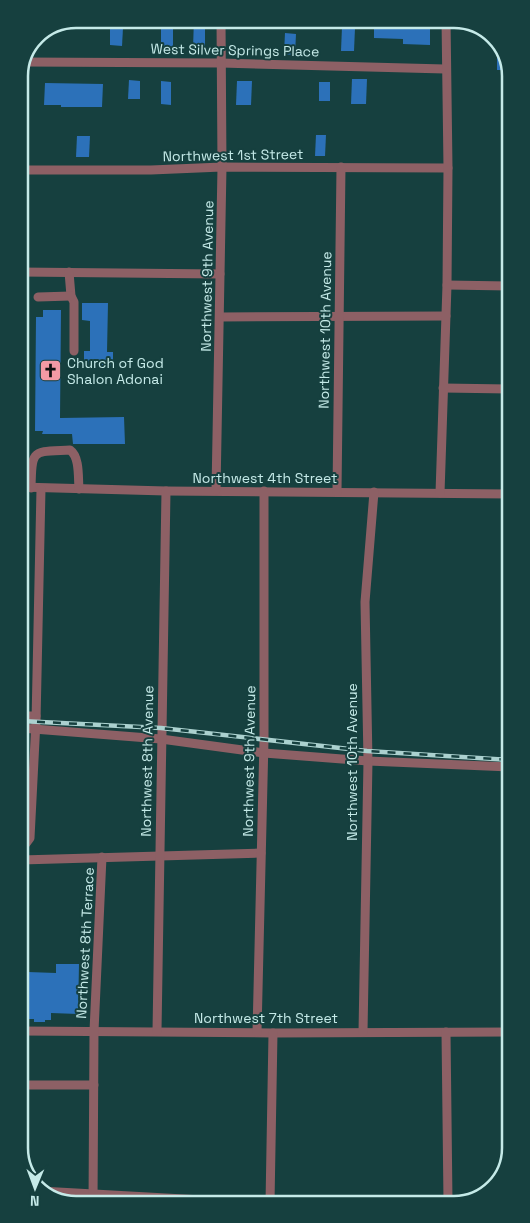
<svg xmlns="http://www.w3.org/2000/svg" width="530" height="1223" viewBox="0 0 530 1223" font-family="'Space Grotesk',sans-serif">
<rect width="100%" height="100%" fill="#16403f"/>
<g fill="#2c71b9">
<path d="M194 19H205V48H193Z"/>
<path d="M383 20 430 21V45L403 44V39L374 38V26L382 27Z"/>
<path d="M161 25H173V47L161 46Z"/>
<path d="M342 27 355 28 354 51H341Z"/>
<path d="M110 28H123L122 46 110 45Z"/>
<path d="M285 33 296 34 295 55 284 54Z"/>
<path d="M497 41 508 57V70H497Z"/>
<path d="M352 79H367L366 104H351Z"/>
<path d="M129 80 140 81V99H128Z"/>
<path d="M161 81 171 82V105L161 104Z"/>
<path d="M237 81H252L251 105H236Z"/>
<rect x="319" y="82" width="11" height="19"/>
<path d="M45 83 103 84 102 107H61V105H44Z"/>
<path d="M316 135H326L325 156H315Z"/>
<path d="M77 136H90L89 157H76Z"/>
<path d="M82 303H108L107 352H113V366H84V351H90V321L82 320Z"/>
<path d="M43 310H61L60 418 124 417 125 444H73L72 434H42L43 431H35L36 317H43Z"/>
<path d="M56 964H79L78 1014 51 1013V1020H45V1022H34V1019H25V1011H28V972L56 973Z"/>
</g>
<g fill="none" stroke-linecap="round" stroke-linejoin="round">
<g stroke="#8d6065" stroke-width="9">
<path d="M23 62 221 63 445 69"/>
<path d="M19 170H151L222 167 448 168"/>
<path d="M19 272 220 274"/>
<path d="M69 272 71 296 74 302V351"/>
<path d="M447 285 509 286"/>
<path d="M38 297 71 296"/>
<path d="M220 317 446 316"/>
<path d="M443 388 509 389"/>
<path d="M20 487 166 491 510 494"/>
<path d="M31 488C32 448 32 452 70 450 80 457 78 478 79 489"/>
<path d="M216 490 222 167 221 19"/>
<path d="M337 492 341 167"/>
<path d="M440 493 447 285 448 168 446 19"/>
<path d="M20 716H36"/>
<path d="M21 728 161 739 264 753 368 761 510 767"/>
<path d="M21 850 30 838 36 721 41 489"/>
<path d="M21 860 261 853"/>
<path d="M21 1031 273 1033 511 1032"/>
<path d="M157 1031 166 491"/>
<path d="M257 1032 264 740V491"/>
<path d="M363 1032 368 761 365 602 374 492"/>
<path d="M446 1032 448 1202"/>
<path d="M21 1085H94"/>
<path d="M40 1191 258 1203"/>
<path d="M270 1203 273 1033"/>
<path d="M93 1204 94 1031 102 857"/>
</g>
<defs>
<path id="rail" d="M21 721 161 728 367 751 510 760"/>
</defs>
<use href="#rail" stroke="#abd1cf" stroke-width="4.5"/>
<use href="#rail" stroke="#16403f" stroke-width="2.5" stroke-dasharray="8" stroke-linecap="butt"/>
</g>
<defs>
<symbol id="church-square" viewBox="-11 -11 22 22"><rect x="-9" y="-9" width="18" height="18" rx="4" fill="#f49aa5" stroke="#16403f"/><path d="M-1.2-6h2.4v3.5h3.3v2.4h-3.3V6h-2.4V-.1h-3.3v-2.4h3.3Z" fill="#111"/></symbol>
</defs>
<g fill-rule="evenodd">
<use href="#church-square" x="38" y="358" width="25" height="25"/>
</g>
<g text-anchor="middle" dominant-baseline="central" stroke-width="4" stroke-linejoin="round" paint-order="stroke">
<g font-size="14" fill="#c5eae8" stroke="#16403f">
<text transform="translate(235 50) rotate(1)">West Silver Springs Place</text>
<text transform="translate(233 155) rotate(-1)">Northwest 1st Street</text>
<text transform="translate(207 276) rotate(-89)">Northwest 9th Avenue</text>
<text transform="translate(325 330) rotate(-89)">Northwest 10th Avenue</text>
<text x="265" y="478">Northwest 4th Street</text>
<text transform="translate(147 761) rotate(-89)">Northwest 8th Avenue</text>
<text transform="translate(249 761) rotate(-89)">Northwest 9th Avenue</text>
<text transform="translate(352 762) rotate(-90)">Northwest 10th Avenue</text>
<text transform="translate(85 943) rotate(-87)">Northwest 8th Terrace</text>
<text x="266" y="1018">Northwest 7th Street</text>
</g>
<g font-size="14" fill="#c5eae8" stroke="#16403f" text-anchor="start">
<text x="67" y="363">Church of God<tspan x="67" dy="16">Shalon Adonai</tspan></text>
</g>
</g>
<path d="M0 0H530V1223H0ZM76 28H454A48 48 0 0 1 502 76V1148A48 48 0 0 1 454 1196H76A48 48 0 0 1 28 1148V76A48 48 0 0 1 76 28Z" fill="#16403f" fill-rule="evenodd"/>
<path fill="none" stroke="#c5eae8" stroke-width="2.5" d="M76 28H454A48 48 0 0 1 502 76V1148A48 48 0 0 1 454 1196H76A48 48 0 0 1 28 1148V76A48 48 0 0 1 76 28Z"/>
<g transform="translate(35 1188) rotate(181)" stroke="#16403f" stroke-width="4" paint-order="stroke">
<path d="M0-4L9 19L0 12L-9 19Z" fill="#c5eae8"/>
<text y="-8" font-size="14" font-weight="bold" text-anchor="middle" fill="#c5eae8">N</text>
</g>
</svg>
